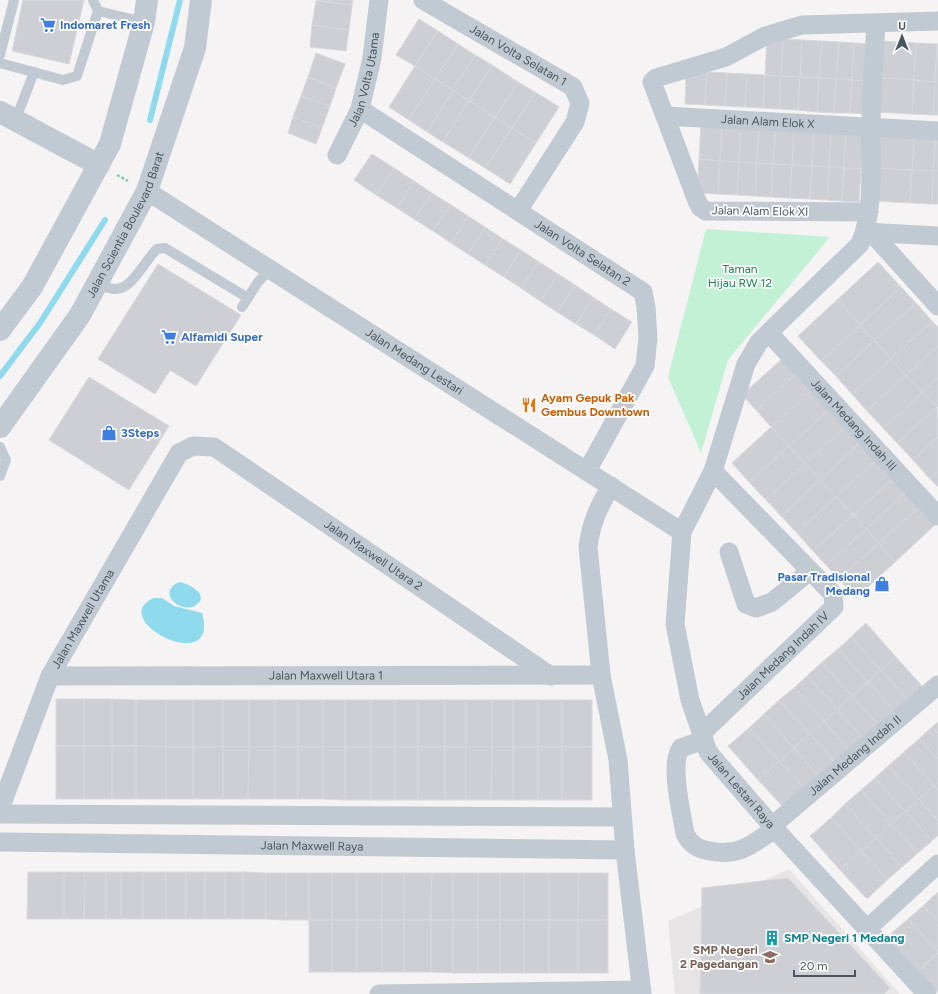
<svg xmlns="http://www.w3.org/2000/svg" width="938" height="994" viewBox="0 0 938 994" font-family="Figtree,sans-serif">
<rect width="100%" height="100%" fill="#f5f3f3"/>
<path fill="#e6e4e5" d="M789 869 900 994H675L668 921Z"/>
<path fill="#c3f1d5" d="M706 229 830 237 728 360 701 453 668 377Z"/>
<g fill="#90daee">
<path d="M179 582C188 583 211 595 196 605 182 615 155 593 179 582Z"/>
<path d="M154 598H162L174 606 202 613C221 679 104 619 154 598Z"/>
</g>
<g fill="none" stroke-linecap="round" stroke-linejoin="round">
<g stroke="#90daee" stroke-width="6">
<path d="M150 120 180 0"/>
<path d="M0 376 40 323 105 220"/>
</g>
</g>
<g fill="#cdcfd5" stroke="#d7d9de">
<path d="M23 0H84L69 64 12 51Z"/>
<path d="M316 0H353L352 5Z"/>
<path d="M316 1 352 5 349 30 312 25Z"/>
<path d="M419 19 438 31 415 66 396 55Z"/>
<path d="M312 25 349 30 346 51 310 47Z"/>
<path d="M438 31 458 44 435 79 415 66Z"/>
<path d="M767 38 783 39 781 76 765 75Z"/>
<path d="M783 39 802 40 800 77 781 76Z"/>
<path d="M802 40 822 41 819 78 800 77Z"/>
<path d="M822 41 839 42 836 79 819 78Z"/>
<path d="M881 41 916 43 914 80 879 78Z"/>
<path d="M839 42 854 43 852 80 836 79Z"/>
<path d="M854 43 872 44 869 82 852 80Z"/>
<path d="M916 43 937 44 935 82 914 80Z"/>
<path d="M458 44 475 55 453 90 435 79Z"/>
<path d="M937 44H938V82H935Z"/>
<path d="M316 53 345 64 336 88 308 77Z"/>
<path d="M475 55 492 65 469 101 453 90Z"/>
<path d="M492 65 518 82 495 117 469 101Z"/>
<path d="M415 66 435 79 409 120 389 107Z"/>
<path d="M686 71 707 72 705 105 685 104Z"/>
<path d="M707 72 727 73 725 106 705 105Z"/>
<path d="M727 73 747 74 745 107 725 106Z"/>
<path d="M747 74 765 75 763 108 745 107Z"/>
<path d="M765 75 781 76 779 109 763 108Z"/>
<path d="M781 76 800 77 798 110 779 109Z"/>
<path d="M308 77 336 88 330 106 301 96Z"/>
<path d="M800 77 819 78 817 112 798 110Z"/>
<path d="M819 78 836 79 834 113 817 112Z"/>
<path d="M879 78 914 80 912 114 877 112Z"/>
<path d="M435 79 453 90 427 132 409 120Z"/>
<path d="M836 79 852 80 850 113H834Z"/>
<path d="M852 80 869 82 867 114 850 113Z"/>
<path d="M914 80 935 82 933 115 912 114Z"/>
<path d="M518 82 535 92 512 128 495 117Z"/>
<path d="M935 82H938V115H933Z"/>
<path d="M453 90 469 101 443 142 427 132Z"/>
<path d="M535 92 559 107 536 143 512 128Z"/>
<path d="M301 96 330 106 322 128 293 117Z"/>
<path d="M469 101 495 117 469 158 443 142Z"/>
<path d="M293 117 322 128 316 144 288 133Z"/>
<path d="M495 117 512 128 485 168 469 158Z"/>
<path d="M701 122 722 123 720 161 699 159Z"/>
<path d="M722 123 741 124 739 162 720 161Z"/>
<path d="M741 124 759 125 757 163 739 162Z"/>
<path d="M759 125 776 126 773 164 757 163Z"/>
<path d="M776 126 794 128 792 165 773 164Z"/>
<path d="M512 128 536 143 510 184 485 168Z"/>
<path d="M794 128 814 129 812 166 792 165Z"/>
<path d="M814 129 831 130 829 167 812 166Z"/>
<path d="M831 130 846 131 844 168 829 167Z"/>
<path d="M880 130 915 132 912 170 877 168Z"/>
<path d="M846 131 864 132 861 169 844 168Z"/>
<path d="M915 132 936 133 933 171 912 170Z"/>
<path d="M936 133H938V171H933Z"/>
<path d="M372 154 394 168 376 195 354 180Z"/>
<path d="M699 159 720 161 718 194 697 193Z"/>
<path d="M720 161 739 162 737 195 718 194Z"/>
<path d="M739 162 757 163 755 196 737 195Z"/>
<path d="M757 163 773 164 771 197 755 196Z"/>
<path d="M773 164 792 165 790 198 771 197Z"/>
<path d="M792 165 812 166 810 199 790 198Z"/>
<path d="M812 166 829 167 827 200 810 199Z"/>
<path d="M829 167 844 168 842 201 827 200Z"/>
<path d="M394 168 414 181 397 208 376 195Z"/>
<path d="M844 168 861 169 859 202 842 201Z"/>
<path d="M877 168 912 170 910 203 876 201Z"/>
<path d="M912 170 933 171 932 204 910 203Z"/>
<path d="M933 171H938V204H932Z"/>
<path d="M414 181 432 193 414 219 397 208Z"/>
<path d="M432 193 451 205 433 231 414 219Z"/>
<path d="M451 205 468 216 451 243 433 231Z"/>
<path d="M468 216 485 227 468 254 451 243Z"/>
<path d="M485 227 503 239 485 265 468 254Z"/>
<path d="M503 239 521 250 504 277 485 265Z"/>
<path d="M521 250 539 262 521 288 504 277Z"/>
<path d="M539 262 558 274 540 301 521 288Z"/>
<path d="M878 262 901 287 860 325 837 300Z"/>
<path d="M158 264 241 315 196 386 170 370 155 394 98 359Z"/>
<path d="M558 274 575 285 557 312 540 301Z"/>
<path d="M575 285 593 297 576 324 557 312Z"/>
<path d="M901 287 916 303 875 340 860 325Z"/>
<path d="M593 297 611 309 594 335 576 324Z"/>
<path d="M837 300 860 325 821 361 798 336Z"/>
<path d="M916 303 932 321 891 359 875 340Z"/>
<path d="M611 309 632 322 615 349 594 335Z"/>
<path d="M932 321 938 327V346L906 375 891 359Z"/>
<path d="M860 325 875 340 836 376 821 361Z"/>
<path d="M875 340 891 359 852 394 836 376Z"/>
<path d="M938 346V378L923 392 906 375Z"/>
<path d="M783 358 797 373 756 410 742 395Z"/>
<path d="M891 359 906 375 867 411 852 394Z"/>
<path d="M797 373 812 390 771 427 756 410Z"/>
<path d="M906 375 923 392 883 428 867 411Z"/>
<path d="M89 377 169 426 129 490 49 440Z"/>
<path d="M938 378V406L937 407 923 392Z"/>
<path d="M812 390 830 409 789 446 771 427Z"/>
<path d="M923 392 937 407 897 443 883 428Z"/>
<path d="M937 407 938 437 913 460 897 443Z"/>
<path d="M830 409 846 427 805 464 789 446Z"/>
<path d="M771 427 789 446 749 482 732 463Z"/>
<path d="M846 427 861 442 820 480 805 464Z"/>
<path d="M938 437V472L930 479 913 460Z"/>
<path d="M861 442 877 460 836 497 820 480Z"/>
<path d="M789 446 805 464 766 500 749 482Z"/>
<path d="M877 460 894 478 853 515 836 497Z"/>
<path d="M805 464 820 480 781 516 766 500Z"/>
<path d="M938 472V487L930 479Z"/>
<path d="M894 478 906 492 866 529 853 515Z"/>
<path d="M820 480 836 497 797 533 781 516Z"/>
<path d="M906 492 920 506 879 543 866 529Z"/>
<path d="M836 497 853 515 813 551 797 533Z"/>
<path d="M920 506 936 524 895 562 879 543Z"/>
<path d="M853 515 866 529 826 565 813 551Z"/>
<path d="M866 529 879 543 839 579 826 565Z"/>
<path d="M879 543 895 562 856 598 839 579Z"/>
<path d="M866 623 896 657 881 670 851 637Z"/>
<path d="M851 637 881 670 868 682 838 649Z"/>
<path d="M838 649 868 682 852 696 822 662Z"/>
<path d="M896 657 922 686 908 700 881 670Z"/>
<path d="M822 662 852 696 837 709 807 676Z"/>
<path d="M881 670 908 700 894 711 868 682Z"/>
<path d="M807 676 837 709 824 721 794 688Z"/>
<path d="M868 682 894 711 879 725 852 696Z"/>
<path d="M794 688 824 721 810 734 779 700Z"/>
<path d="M852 696 879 725 863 739 837 709Z"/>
<rect x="56" y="699" width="28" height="47"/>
<rect x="84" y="699" width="28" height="47"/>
<path d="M112 699 136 700V746H112Z"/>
<path d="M136 700H166V747L136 746Z"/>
<rect x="166" y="700" width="27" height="47"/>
<rect x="193" y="700" width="30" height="47"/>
<rect x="223" y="700" width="26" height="47"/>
<rect x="249" y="700" width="26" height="47"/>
<rect x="275" y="700" width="23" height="47"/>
<rect x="298" y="700" width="25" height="47"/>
<rect x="323" y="700" width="22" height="47"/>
<rect x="345" y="700" width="26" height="47"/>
<rect x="371" y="700" width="24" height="47"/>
<rect x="395" y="700" width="23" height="47"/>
<rect x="418" y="700" width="27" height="47"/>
<rect x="445" y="700" width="21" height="47"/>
<rect x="466" y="700" width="26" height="47"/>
<rect x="492" y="700" width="21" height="47"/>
<rect x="513" y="700" width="25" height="47"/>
<rect x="538" y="700" width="24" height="47"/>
<rect x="562" y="700" width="30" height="47"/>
<path d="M779 700 810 734 794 748 764 714Z"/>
<path d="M837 709 863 739 850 751 824 721Z"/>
<path d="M764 714 794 748 779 761 749 728Z"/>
<path d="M824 721 850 751 836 763 810 734Z"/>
<path d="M938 722V733L932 727Z"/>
<path d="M932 727 938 733V759L919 739Z"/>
<path d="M749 728 779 761 758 780 728 746Z"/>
<path d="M810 734 836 763 820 777 794 748Z"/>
<path d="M919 739 938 759V782L934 786 904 752Z"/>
<rect x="56" y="746" width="28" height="53"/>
<rect x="84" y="746" width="28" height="53"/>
<rect x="112" y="746" width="24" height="53"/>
<path d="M136 746 166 747V799H136Z"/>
<rect x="166" y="747" width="27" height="52"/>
<rect x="193" y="747" width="30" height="52"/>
<path d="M223 747H249L248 799H223Z"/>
<path d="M249 747H275V799H248Z"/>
<rect x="275" y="747" width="23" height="52"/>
<rect x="298" y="747" width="25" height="52"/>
<path d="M323 747H345V800L323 799Z"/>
<rect x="345" y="747" width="26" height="53"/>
<rect x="371" y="747" width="24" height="53"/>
<rect x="395" y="747" width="23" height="53"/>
<rect x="418" y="747" width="27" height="53"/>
<rect x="445" y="747" width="21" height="53"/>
<path d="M466 747H492L491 800H466Z"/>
<path d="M492 747H513V800H491Z"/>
<rect x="513" y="747" width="25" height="53"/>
<rect x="538" y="747" width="24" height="53"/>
<rect x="562" y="747" width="30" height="53"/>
<path d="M794 748 820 777 806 790 779 761Z"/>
<path d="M904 752 934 786 919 799 888 766Z"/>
<path d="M779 761 806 790 785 809 758 780Z"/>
<path d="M888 766 919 799 905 811 875 778Z"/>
<path d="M875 778 905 811 891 824 861 790Z"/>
<path d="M938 782V790L934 786Z"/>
<path d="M934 786 938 790V821L919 799Z"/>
<path d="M861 790 891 824 876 838 845 804Z"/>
<path d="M919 799 938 821V835L932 841 905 811Z"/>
<path d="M845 804 876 838 861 851 831 818Z"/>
<path d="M905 811 932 841 918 853 891 824Z"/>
<path d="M831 818 861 851 840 870 810 836Z"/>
<path d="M891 824 918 853 902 867 876 838Z"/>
<path d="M876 838 902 867 887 880 861 851Z"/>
<path d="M861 851 887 880 867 899 840 870Z"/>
<path d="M28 872H64V919H27Z"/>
<path d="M64 872H85L84 919H64Z"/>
<path d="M85 872H106V919H84Z"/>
<rect x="106" y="872" width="15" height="47"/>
<rect x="121" y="872" width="22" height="47"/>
<rect x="143" y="872" width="23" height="47"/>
<rect x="166" y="872" width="20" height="47"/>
<rect x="186" y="872" width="19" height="47"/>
<rect x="205" y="872" width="20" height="47"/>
<rect x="225" y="872" width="18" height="47"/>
<path d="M243 872 266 873V919H243Z"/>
<path d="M266 873H286V920L266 919Z"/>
<rect x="286" y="873" width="23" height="47"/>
<rect x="309" y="873" width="23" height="47"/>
<rect x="332" y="873" width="25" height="47"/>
<rect x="357" y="873" width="25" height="47"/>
<rect x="382" y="873" width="22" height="47"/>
<path d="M404 873H432L431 920H404Z"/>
<path d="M432 873H453V920H431Z"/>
<rect x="453" y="873" width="25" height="47"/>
<rect x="478" y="873" width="22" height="47"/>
<rect x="500" y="873" width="24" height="47"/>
<rect x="524" y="873" width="25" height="47"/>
<path d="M549 873H579L578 920H549Z"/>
<path d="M579 873H608V920H578Z"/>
<path d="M788 878 890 988 884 994H700L702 888Z"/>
<path d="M938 892V922L923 906Z"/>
<path d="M923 906 938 922V952L908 919Z"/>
<path d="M908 919 938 952 918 971 887 937Z"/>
<rect x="309" y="920" width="23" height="52"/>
<rect x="332" y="920" width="25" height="52"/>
<rect x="357" y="920" width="25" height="52"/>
<rect x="382" y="920" width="22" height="52"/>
<rect x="404" y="920" width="27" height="52"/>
<path d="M431 920H453V973L431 972Z"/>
<rect x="453" y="920" width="25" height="53"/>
<rect x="478" y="920" width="22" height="53"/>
<rect x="500" y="920" width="24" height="53"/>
<rect x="524" y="920" width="25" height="53"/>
<rect x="549" y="920" width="29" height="53"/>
<rect x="578" y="920" width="30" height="53"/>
<path d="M938 953V993L918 971Z"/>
</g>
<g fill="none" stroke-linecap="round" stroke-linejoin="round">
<path stroke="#7ad0a6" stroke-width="2.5" stroke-dasharray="3 2" stroke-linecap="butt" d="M117 175 128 181"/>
<g stroke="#c1cad2" stroke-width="10">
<path d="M98 11 144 22"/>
<path d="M0 55 14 0"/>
<path d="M0 63 63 80 77 76 98 11 93 0"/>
<path d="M16 119 34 72"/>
<path d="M96 284C102 286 109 289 115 289 132 290 145 260 157 249L165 248 248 298"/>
<path d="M242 307 258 282 270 269"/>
<path d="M0 447 6 460 0 476"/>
</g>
<g stroke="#c1cad2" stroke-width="19">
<path id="s1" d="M423 0 573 87 580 103 575 122 518 211"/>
<path id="s2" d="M876 24C874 59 871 94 871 129 870 167 875 209 860 244L759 342 746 364 713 471 682 532 675 624 690 700 708 752 772 826 927 994"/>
<path id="s3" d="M360 109 643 292 646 307 648 338 645 366 587 471"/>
<path id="s4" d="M665 116 938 131"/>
<path id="s5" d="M337 155 360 109 372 58 379 0"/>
<path id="s6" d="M147 191 682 532"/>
<path d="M869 212 706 211 700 207 697 201 652 82 656 78 726 57 765 36 802 25 938 21"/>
<path d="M865 232 938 236"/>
<path d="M871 232 938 306"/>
<path id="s7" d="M769 333 938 516"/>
<path d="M611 486C599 506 591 523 588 547L601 675 618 760 625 850 642 994"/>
<path d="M729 552 746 604 756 608 772 602 810 571"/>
<path id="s8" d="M50 676 601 675"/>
<path id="s9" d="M702 733 834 607 833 594 713 471"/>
<path d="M704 740 681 748C669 764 682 814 685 834 691 845 698 849 710 851 739 857 753 844 776 828"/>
<path id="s10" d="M0 809 50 676 179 453 193 446 214 447 551 676"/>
<path d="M0 814 622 817"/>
<path id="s11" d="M772 826 938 685"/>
<path id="s12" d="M0 842 625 850"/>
<path d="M868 928 938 864"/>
<path d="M379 994 642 990"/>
</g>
<g stroke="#c1cad2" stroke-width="22">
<path d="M0 112 99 165"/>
<path d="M0 330 32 287 110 144 144 22 147 0"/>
<path id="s13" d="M0 427 80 315 147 191 195 48 201 0"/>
</g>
</g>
<defs>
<symbol id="supermarket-bare" viewBox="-9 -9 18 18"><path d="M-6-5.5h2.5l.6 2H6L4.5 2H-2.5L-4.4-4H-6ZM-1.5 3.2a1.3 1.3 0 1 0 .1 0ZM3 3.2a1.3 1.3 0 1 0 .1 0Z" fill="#3f7fe0" stroke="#fff" stroke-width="2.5" paint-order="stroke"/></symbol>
<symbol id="restaurant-bare" viewBox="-9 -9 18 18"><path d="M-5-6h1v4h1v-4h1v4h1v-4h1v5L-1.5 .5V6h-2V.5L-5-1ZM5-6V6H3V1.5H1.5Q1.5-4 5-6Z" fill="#e8710a" stroke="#fff" stroke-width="2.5" paint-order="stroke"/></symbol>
<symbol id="shop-bare" viewBox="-9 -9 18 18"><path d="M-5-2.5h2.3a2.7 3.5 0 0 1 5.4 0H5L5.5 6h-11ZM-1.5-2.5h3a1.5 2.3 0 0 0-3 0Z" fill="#3f7fe0" stroke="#fff" stroke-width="2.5" paint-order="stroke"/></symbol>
<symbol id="building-bare" viewBox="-9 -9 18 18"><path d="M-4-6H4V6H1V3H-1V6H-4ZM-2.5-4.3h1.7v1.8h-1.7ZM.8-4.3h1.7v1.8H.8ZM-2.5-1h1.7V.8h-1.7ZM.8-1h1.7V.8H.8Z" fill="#0f9aa8" stroke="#fff" stroke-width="2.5" paint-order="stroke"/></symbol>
<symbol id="school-bare" viewBox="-9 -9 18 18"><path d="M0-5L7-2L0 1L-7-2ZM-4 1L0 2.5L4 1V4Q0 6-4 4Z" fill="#8d6e63" stroke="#fff" stroke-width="2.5" paint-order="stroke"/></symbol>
</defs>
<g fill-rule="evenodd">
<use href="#supermarket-bare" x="37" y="14" width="22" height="22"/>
<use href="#supermarket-bare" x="158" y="326" width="22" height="22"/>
<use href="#restaurant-bare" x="518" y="394" width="22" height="22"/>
<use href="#shop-bare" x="98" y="422" width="22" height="22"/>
<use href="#shop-bare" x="871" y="573" width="22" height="22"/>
<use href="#building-bare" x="761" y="927" width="22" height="22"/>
<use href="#school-bare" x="759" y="946" width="22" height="22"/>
</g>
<g text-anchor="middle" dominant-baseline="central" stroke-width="3.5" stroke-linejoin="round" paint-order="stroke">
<g font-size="12" font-weight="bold" fill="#366cbe" stroke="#fff" text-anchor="start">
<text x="60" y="25">Indomaret Fresh</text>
<text x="181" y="337">Alfamidi Super</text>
<text x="121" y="433">3Steps</text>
<text x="870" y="577" text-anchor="end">Pasar Tradisional<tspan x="870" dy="14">Medang</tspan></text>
</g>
<g font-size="12" fill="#4a5661" stroke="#fff">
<text stroke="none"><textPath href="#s1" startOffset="110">Jalan Volta Selatan 1</textPath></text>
<text stroke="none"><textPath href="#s5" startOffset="81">Jalan Volta Utama</textPath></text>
<text stroke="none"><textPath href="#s4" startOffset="103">Jalan Alam Elok X</textPath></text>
<text transform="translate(760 211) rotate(1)">Jalan Alam Elok XI</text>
<text stroke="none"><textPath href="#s13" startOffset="239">Jalan Scientia Boulevard Barat</textPath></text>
<text stroke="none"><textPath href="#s3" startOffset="265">Jalan Volta Selatan 2</textPath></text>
<text stroke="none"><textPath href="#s6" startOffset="317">Jalan Medang Lestari</textPath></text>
<text stroke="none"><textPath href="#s7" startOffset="125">Jalan Medang Indah III</textPath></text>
<text stroke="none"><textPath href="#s10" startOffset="629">Jalan Maxwell Utara 2</textPath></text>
<text stroke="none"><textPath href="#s10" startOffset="208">Jalan Maxwell Utama</textPath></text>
<text stroke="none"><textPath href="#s9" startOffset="112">Jalan Medang Indah IV</textPath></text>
<text stroke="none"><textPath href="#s8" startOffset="276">Jalan Maxwell Utara 1</textPath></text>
<text stroke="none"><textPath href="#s11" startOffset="109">Jalan Medang Indah II</textPath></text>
<text stroke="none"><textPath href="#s2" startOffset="844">Jalan Lestari Raya</textPath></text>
<text stroke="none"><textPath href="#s12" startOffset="312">Jalan Maxwell Raya</textPath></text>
</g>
<g font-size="12" fill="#17864f" stroke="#fff">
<text x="740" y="269">Taman<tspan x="740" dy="14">Hijau RW 12</tspan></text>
</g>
<g font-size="12" font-weight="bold" fill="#c56008" stroke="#fff" text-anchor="start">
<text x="541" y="398">Ayam Gepuk Pak<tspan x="541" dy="14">Gembus Downtown</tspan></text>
</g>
<g font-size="12" font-weight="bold" fill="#0d838f" stroke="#fff" text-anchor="start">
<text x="784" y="938">SMP Negeri 1 Medang</text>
</g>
<g font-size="12" font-weight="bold" fill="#785e54" stroke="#fff" text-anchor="end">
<text x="758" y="950">SMP Negeri<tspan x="758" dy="14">2 Pagedangan</tspan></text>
</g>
</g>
<g transform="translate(902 36)" stroke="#ffffff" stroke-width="3" paint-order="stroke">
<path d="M0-3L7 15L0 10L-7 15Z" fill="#4a5661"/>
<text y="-6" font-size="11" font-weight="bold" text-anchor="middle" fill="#4a5661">U</text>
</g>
<path d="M794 970v6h61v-6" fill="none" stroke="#4a5661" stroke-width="2"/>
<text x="800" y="970" font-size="12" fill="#4a5661" stroke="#ffffff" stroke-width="3" paint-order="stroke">20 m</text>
</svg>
